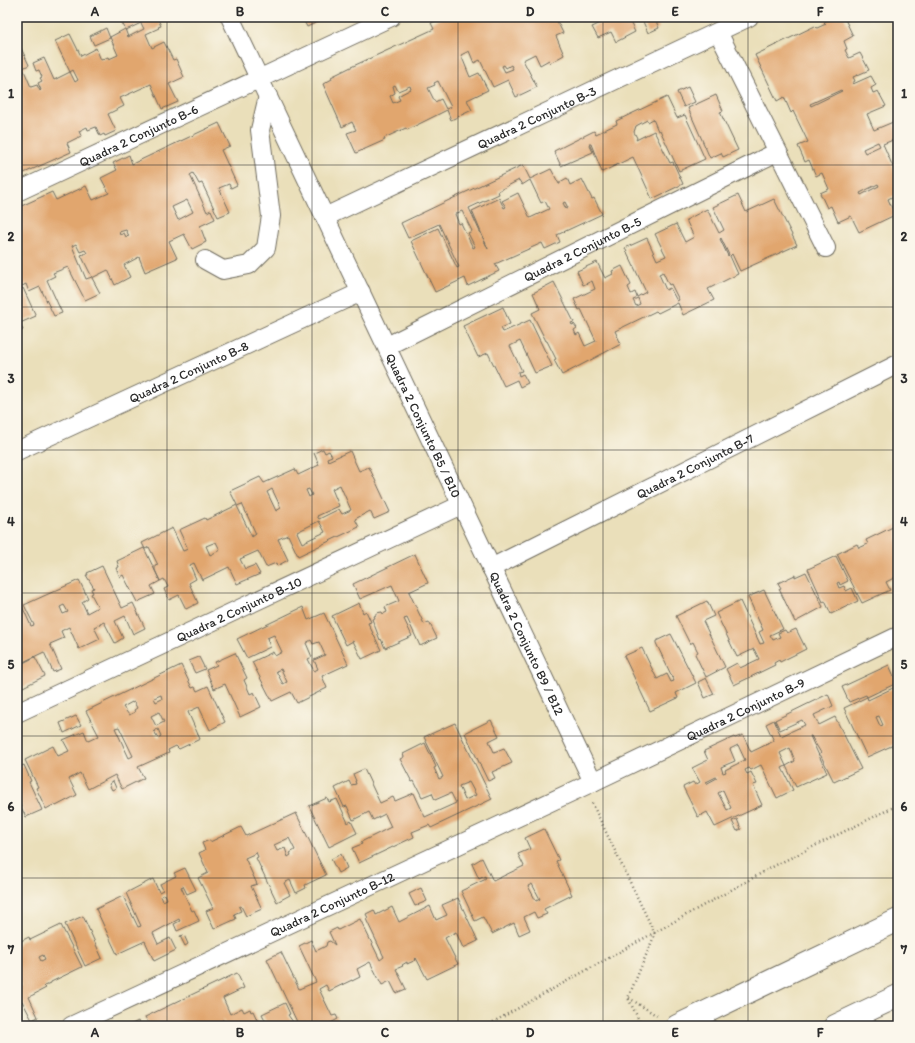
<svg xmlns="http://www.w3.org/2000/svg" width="915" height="1043" viewBox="0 0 915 1043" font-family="Itim,sans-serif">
<rect width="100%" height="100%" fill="#fbf7ec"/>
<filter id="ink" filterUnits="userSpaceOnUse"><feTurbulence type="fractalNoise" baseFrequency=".025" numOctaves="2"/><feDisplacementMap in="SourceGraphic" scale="8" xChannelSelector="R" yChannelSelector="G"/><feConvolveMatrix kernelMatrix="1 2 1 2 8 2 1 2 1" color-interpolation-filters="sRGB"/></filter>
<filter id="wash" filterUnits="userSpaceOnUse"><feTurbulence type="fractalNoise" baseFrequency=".012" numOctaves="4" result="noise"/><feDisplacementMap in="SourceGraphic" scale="16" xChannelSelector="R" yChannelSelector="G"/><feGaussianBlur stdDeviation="0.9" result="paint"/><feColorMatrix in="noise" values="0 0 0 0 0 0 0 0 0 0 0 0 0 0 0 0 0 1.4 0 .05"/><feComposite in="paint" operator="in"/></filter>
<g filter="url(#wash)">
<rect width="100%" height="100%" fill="#eadfba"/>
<g id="blocks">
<g fill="#e1a66e" fill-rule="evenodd">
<path d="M130 17H157L161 26 158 27 159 28 146 34 152 48 164 42 173 60 176 59 184 77 169 84 178 102 162 109 151 84 120 98 124 106 108 114 116 131 105 136 104 134 100 136 96 127 88 130 87 127 79 131 81 136 67 143 71 152 24 173 20 165 17 166V115L20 114 17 107V50L21 48 29 65 23 68 31 87 37 85 40 91 41 90 38 83 42 81 40 78 42 77 39 70 36 71 33 63 44 58 54 80 70 72 75 82 78 80 73 70 70 72 55 41 70 34 81 56 96 48 101 60 108 57 109 59 118 55 110 37 125 29 128 37 144 29 141 23 126 30 121 21Z"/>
<path d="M302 17H328L307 27Z"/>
<path d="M443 17H453V18L456 17H555L563 33 556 36 564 55 550 63 549 60 540 65 535 54 523 60 537 87 516 97 508 80 493 87 480 60 474 63 469 51 461 55 470 77 479 73 488 90 467 100 472 110 451 120 447 110 407 130 406 128 384 138 385 140 356 153 347 133 356 130 352 122 342 127 323 84 332 79 331 77 351 67 434 29 431 23ZM504 65 506 68 511 65 513 69 505 72 502 66ZM438 81 451 107 446 109 441 99 435 102 428 88 435 85 434 83ZM395 85 398 91 410 86 411 89 398 96 400 100 393 103 390 96 395 93 393 86Z"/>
<path d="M614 17H654L659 28 648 33 641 17 630 22 635 32 616 42 611 32 598 38 592 27Z"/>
<path d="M834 17H844L853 36 844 41 847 49 845 50 849 58 860 53 869 70 853 77 855 81 852 83 853 84 871 76 876 85 871 88 873 93 878 91 886 106 867 114 874 130 893 122 898 133V138L883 144 897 176 895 177 898 183V194L888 199 895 215 859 232 851 216 838 222 831 206 827 208 820 193 829 189 822 173 816 176 809 160 805 162 798 146 808 142 793 111 791 113 784 97 777 101 755 55 815 26 817 28 826 24 824 22ZM841 90 842 91 811 106 810 104ZM878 142 880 146 865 153 863 149ZM878 184 879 186 861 195 860 193Z"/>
<path d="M106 28 110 38 94 45 90 36Z"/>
<path d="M688 87 695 102 684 107 677 92Z"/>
<path d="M716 95 723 111 720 112 738 150 723 157 721 153 710 158 688 108Z"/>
<path d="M667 97 677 118 685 115 705 159 679 171 660 130 658 131 653 119 648 122 647 120 636 126 634 132 637 138 636 140 654 131 670 163 673 162 683 184 652 199 633 157 602 172 591 144H589L593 152 561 166 554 151 594 131 596 134 617 124 616 121Z"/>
<path d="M219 123 230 146 221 150 237 185 231 188 229 184 219 188 230 212 218 217 202 183 199 184 193 173 190 175 207 212 211 210 215 219 200 226 206 242 192 249 184 234 169 241 177 258 145 272 139 257 124 265 130 277 115 285 108 270 92 278 100 293 85 300 68 267 53 273 55 276 47 280 62 313 54 316 40 287 29 292 26 284 22 286 17 277V208L52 192 56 200 86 186 93 200 109 193 101 178 117 170 113 163 129 155 132 164ZM187 200 193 212 178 220 172 207ZM126 230 129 236 126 237 124 233 120 235 119 232ZM76 244 80 252 85 250 87 253 81 255 92 277 86 279 72 246Z"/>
<path d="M523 165 530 179 551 169 559 184H560V182L567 178 570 185 582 179 592 199 594 198 602 214 557 235 560 242 545 249 542 243 495 264 499 271 468 286 465 278 435 292 411 241 438 228 457 268 459 267 439 224 408 238 401 223ZM519 180 522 185 530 180 541 203 545 201 549 209 530 218 518 193 502 201 506 207 504 208 499 198 472 211 488 249 469 208 499 194 498 191ZM565 202 568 208 566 209 563 203ZM462 211 472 231 468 233 475 247 473 248 461 223 459 224 455 214Z"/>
<path d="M738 195 746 212 774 199 797 245 740 271 732 254 730 256 738 274 708 289 714 300 683 315 678 303 658 313 656 311 615 331 621 344 562 375 554 360 556 359 547 341H546L532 313 540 309 533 293 554 282 574 322 571 323 572 325 574 324 577 328 574 330 576 335 579 333 585 346 596 341 581 309 579 310 574 299 595 289 592 281 583 285 577 271 597 262 605 278 613 274 612 271 622 266 631 285 628 287 631 294 635 292 637 297 646 292 625 248 647 238 657 260 666 256 655 234 676 224 685 242 694 237 686 220 707 209 719 233 724 230 713 207ZM721 238 729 255 728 256 720 239ZM663 272 669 285 671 284 679 300 677 301 670 288 666 290 659 274ZM638 298 640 304 636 306 633 300Z"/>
<path d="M23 288 36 316 20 323 23 330 17 333V303L19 302 17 299V291Z"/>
<path d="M503 307 510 324 501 328 503 332 530 320 552 366 535 373 520 341 510 346 522 371 518 372 519 376 523 374 528 383 520 387 517 380 504 386 488 353 478 357 463 326Z"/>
<path d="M323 449 325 453 329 451 332 456 327 458 328 461 350 451 359 471 369 467 390 512 374 519 370 511 355 519 359 527 298 556 288 535 278 539 288 560 277 566 276 563 266 567 258 551 240 559 245 569 255 565 260 574 237 584 229 567 202 580 194 563 190 565 196 579 189 583 198 603 186 609 179 595 169 600 164 589 168 587 164 579 160 581 155 570V566L158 565 149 547 145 549 142 543 172 528 183 551 188 549 179 530 205 518 206 520 237 505 230 491 260 477 264 483 295 469 298 475 319 465 314 453ZM340 485 351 510 342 514 339 509 319 519 317 516 339 506 332 489ZM272 489 281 508 276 511 267 492ZM309 489 312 495 309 497 306 490ZM242 504 256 534 252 537 237 506ZM319 521 325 532 302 543 297 532ZM216 542 220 550 210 555 206 546Z"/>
<path d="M897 525 898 576 886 582 890 590 862 603 837 554 857 544 859 548 868 544 866 540Z"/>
<path d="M144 548 160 581 151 586 155 594 137 602 123 575 120 577 116 568 119 567 117 561Z"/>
<path d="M415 554 428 583 409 592 424 624 429 622 437 638 420 646 407 618 404 619 412 636 385 648 381 639 380 640 372 619 375 618 374 616 376 615V613L382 612 383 614 387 612 385 607 399 601 392 585 360 599 353 584Z"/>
<path d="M836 556 848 581 840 585 839 582 837 583 839 588 844 586 846 591 852 588 858 601 831 614 825 601 823 602 808 569Z"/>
<path d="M102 566 122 608 133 603 145 628 133 634 125 616 115 621 123 638 115 643 104 622 94 627 100 639 79 649 69 627 61 631 64 638 50 644 61 669 53 672 44 652 17 665V608L22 606 31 626 34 625 24 605 79 580 88 598 82 602 87 613 98 607 91 594 93 593 91 589 94 588 86 575H88L87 573ZM64 605 68 612 63 614 60 607Z"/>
<path d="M806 572 823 607 795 622 779 589 781 588 778 583 795 575V577Z"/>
<path d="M764 590 783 629 770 635 773 640 780 637 778 633 785 630 787 633 796 629 806 649 780 662 779 660 774 663 775 665 734 685 726 669 737 663 740 668 759 659 754 649 737 657 716 613 740 601 760 644 764 643 759 632 763 630 748 597Z"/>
<path d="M898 595V608L893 597Z"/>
<path d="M707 601 714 616 703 621 725 667 706 677 695 654 698 652 693 642 690 644 676 616Z"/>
<path d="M359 603 363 613 366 611 371 622 368 623 381 650 362 659 353 641 346 645 332 616Z"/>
<path d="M303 607 308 620 324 613 348 664 322 676 327 688 297 703 291 692 272 701 252 662 273 652 275 656 282 652 274 635 267 638 270 647 247 658 237 639ZM311 640 313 644 319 642 325 655 314 660 318 669 314 671 308 659 312 657 306 643ZM281 669 287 682 283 684 276 671Z"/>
<path d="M671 634 696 683 676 693 678 698 650 711 624 656 642 648 657 679 667 674 671 682 674 681 656 643V641Z"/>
<path d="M235 653 247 678 244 680 250 694 254 692 261 707 240 717 225 684 214 689 206 670 217 665 215 662Z"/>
<path d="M35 657 45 676 23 687 17 674V666Z"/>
<path d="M199 657 205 669 195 673 189 661Z"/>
<path d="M181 665 192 688 195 687 197 691 208 686 225 722 210 730 199 707 188 712 200 739 179 749 176 746 168 750 169 753 138 767 144 778 122 789 115 775 88 789 80 773 69 779 77 795 56 806 55 804 46 809 36 788 38 787 25 760 53 746 58 756 69 751 63 740 84 731 88 741 99 736 86 711ZM161 695 162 699 156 702 154 698ZM132 702V703L134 702 137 708 134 710 135 712 129 715 123 707ZM159 712 164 722 156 726 151 716ZM119 727 133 756 129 758 115 728ZM158 729 161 736 158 738 154 731Z"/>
<path d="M889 665 897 683 867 697 866 695 849 702 842 687Z"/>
<path d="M706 678 714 694 705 698 698 682Z"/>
<path d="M895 687 898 693V743L867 757 844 708 867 697 868 700ZM879 716 883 725 880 726 876 717Z"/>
<path d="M828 694 833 706 814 715 819 725 835 717 861 769 834 782 820 754 821 753 811 736H810L827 773 796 787 786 766 795 761 790 748 780 753 786 766 782 768 793 790 777 798 761 765 751 770 749 768 745 770 747 774 751 772 757 784 753 785 762 805 715 827 707 812 698 817 683 787 693 782 695 785 700 782 692 768 708 760 704 751 734 737 735 738 743 735 751 752 774 741 766 724 774 720 781 736 805 725 802 720 780 730 775 720ZM738 745 745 760 725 770 726 772 723 773 721 767 735 761 730 749ZM716 777 717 778 706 784V782ZM723 790 731 808 727 810 718 793Z"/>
<path d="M76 716 81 725 64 733 60 723Z"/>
<path d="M491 720 499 736 489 741 494 752 504 748 512 763 492 772 495 778 488 781 465 733Z"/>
<path d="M455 723 492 799 431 828 429 825 412 832 414 837 359 863 352 848 362 844 361 842 391 827 385 814 373 820 369 812 353 820 347 806 344 807 335 788 349 781 351 785 356 784 355 781H356L353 774 364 769 380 803 393 797 395 801 414 793 425 817 456 803 451 793 435 800 432 793 422 797 414 781 412 782 400 759 404 757 403 754 425 743 436 767 434 768 439 779 443 777 424 737ZM469 782 476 795 465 800 459 786Z"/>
<path d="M24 765 31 781 29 782 42 810 26 817 17 799V768Z"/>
<path d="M113 781 116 788 112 790 109 784Z"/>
<path d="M327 798 329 802 337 799 348 823 351 821 357 833 329 847 309 806Z"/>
<path d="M296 813 326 875 305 885 306 888 296 893 290 880 284 883 290 895 277 902 256 858 258 857 256 852 254 853V854L245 858 257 884 251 886 262 909 246 916 241 906 239 907 241 911 234 914 236 919 214 929 206 911 213 908 198 878 208 873 199 853 205 850 202 843 210 840V842L241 827 246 836ZM289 838 295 850 290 853 291 855 288 857 285 848 277 851 274 845Z"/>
<path d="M737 819 741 829 737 831 732 821Z"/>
<path d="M544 829 559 860 556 861 572 895 544 909 547 914 537 918 534 912 524 917 530 930 519 935 514 923 492 934 483 917 475 921 461 891 486 879 485 876 479 879 472 864 482 858 493 881 524 866 518 854 530 849 525 838ZM532 884 540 899 536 901 528 886Z"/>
<path d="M341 854 347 868 338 873 331 859Z"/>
<path d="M185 868 196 890 187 894 183 886 181 887 192 911 194 910 199 921 177 931 174 924 180 921 179 919 153 933 158 944 170 938 176 950 154 961 145 941 117 954 96 909 123 896 138 927 141 926 126 893 153 879 159 892 163 890 160 884 176 876 174 873ZM165 894 167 899 163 901 161 896Z"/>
<path d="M421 888 427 901 415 906 409 894Z"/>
<path d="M458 898 478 941 463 948 456 932 445 938 458 964 427 979 416 958 415 959 416 960 407 964V962L402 965 403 966 396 969 406 989 396 993 390 981 382 985 370 962 357 969 360 977 352 981V980L329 991 326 985 319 989 332 1016 336 1015 338 1019 325 1026H299L267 959 281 952 299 989 316 982 299 946 311 940 316 951 326 946 327 942 330 941 335 945 329 932 337 928 338 930 360 919 380 960 384 957 366 919 368 918 366 914 374 910 376 915 392 907 399 922 430 906 436 920 447 915 442 905Z"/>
<path d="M83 916 102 958 85 966 65 924Z"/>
<path d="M61 925 82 967 51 982V983L44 986 46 988 29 997 38 1017 32 1020 22 1001 17 1003V989L21 986 17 978V945L19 944V942L29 937 30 940ZM43 955 45 959 41 961 39 957Z"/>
<path d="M184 935 188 944 185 946 180 936Z"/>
<path d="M237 973 244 988 223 998 230 1014 242 1008 244 1012 250 1009 251 1012 253 1011 260 1026H226L223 1020H222L225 1026H145L149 1024 145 1017Z"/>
<path d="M285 1003 290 1014 288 1015 296 1026H268L262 1014Z"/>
<path d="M138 1021 140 1026H128Z"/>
</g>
</g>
</g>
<g filter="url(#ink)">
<use href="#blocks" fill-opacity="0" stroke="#6e6a5d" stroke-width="1"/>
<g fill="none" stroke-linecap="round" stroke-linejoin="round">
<defs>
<g id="minor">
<path id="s1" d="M230 17 593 782"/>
<path d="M718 32 826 248"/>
<path id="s2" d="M17 192 391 17"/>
<path id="s3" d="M325 217 749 17"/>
<path d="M205 260 223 270 249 265 266 248 271 216 260 130 268 96"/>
<path id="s4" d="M387 346 777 152"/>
<path id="s5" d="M17 451 361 292"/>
<path id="s6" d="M491 568 898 364"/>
<path id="s7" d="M17 713 461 505"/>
<path id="s8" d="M71 1026 593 782 898 636"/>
</g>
<g id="trunk">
<path d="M677 1026 898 920"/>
<path d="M835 1026 898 996"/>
</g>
</defs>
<use href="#minor" stroke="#6e6a5d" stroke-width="20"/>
<use href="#trunk" stroke="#6e6a5d" stroke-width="24"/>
<g stroke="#6e6a5d" stroke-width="2.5" stroke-dasharray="1 3" stroke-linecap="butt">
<path d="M592 803 655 934 628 998 642 1026"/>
<path d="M629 998 659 1017"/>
<path d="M486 1026 778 864 898 805"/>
</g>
<use href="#minor" stroke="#fff" stroke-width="18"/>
<use href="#trunk" stroke="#fff" stroke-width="22"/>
</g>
</g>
<path fill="none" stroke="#2b2b2b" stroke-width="1" stroke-opacity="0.55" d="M167 17V1026M312 17V1026M458 17V1026M603 17V1026M748 17V1026M17 165H898M17 307H898M17 450H898M17 593H898M17 736H898M17 878H898"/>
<g text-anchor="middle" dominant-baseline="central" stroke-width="3" stroke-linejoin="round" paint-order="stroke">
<g font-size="13" fill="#2b2b2b" stroke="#fbf7ec">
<text stroke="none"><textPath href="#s3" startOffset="234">Quadra 2 Conjunto B-3</textPath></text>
<text stroke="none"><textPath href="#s2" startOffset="134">Quadra 2 Conjunto B-6</textPath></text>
<text stroke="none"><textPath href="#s4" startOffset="218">Quadra 2 Conjunto B-5</textPath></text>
<text stroke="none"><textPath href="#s5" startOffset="189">Quadra 2 Conjunto B-8</textPath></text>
<text stroke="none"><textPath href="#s1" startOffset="452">Quadra 2 Conjunto B5 / B10</textPath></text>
<text stroke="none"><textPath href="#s6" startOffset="228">Quadra 2 Conjunto B-7</textPath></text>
<text stroke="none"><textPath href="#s7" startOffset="245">Quadra 2 Conjunto B-10</textPath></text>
<text stroke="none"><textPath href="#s1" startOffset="693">Quadra 2 Conjunto B9 / B12</textPath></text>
<text stroke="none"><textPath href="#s8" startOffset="745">Quadra 2 Conjunto B-9</textPath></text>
<text stroke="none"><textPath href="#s8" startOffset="288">Quadra 2 Conjunto B-12</textPath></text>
</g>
</g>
<rect width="915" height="1043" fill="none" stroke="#fbf7ec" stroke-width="44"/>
<rect x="22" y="22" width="871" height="999" fill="none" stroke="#2b2b2b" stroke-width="1.5"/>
<g font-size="13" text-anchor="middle" font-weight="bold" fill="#2b2b2b">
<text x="95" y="16">A</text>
<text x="240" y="16">B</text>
<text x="385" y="16">C</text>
<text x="530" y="16">D</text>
<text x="675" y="16">E</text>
<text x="820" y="16">F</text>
<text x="11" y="98">1</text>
<text x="904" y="98">1</text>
<text x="11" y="241">2</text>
<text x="904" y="241">2</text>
<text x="11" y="383">3</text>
<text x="904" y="383">3</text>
<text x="11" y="526">4</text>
<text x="904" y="526">4</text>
<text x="11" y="669">5</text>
<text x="904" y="669">5</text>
<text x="11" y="811">6</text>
<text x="904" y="811">6</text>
<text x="11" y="954">7</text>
<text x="904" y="954">7</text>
<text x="95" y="1037">A</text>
<text x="240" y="1037">B</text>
<text x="385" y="1037">C</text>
<text x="530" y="1037">D</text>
<text x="675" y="1037">E</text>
<text x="820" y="1037">F</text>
</g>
</svg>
